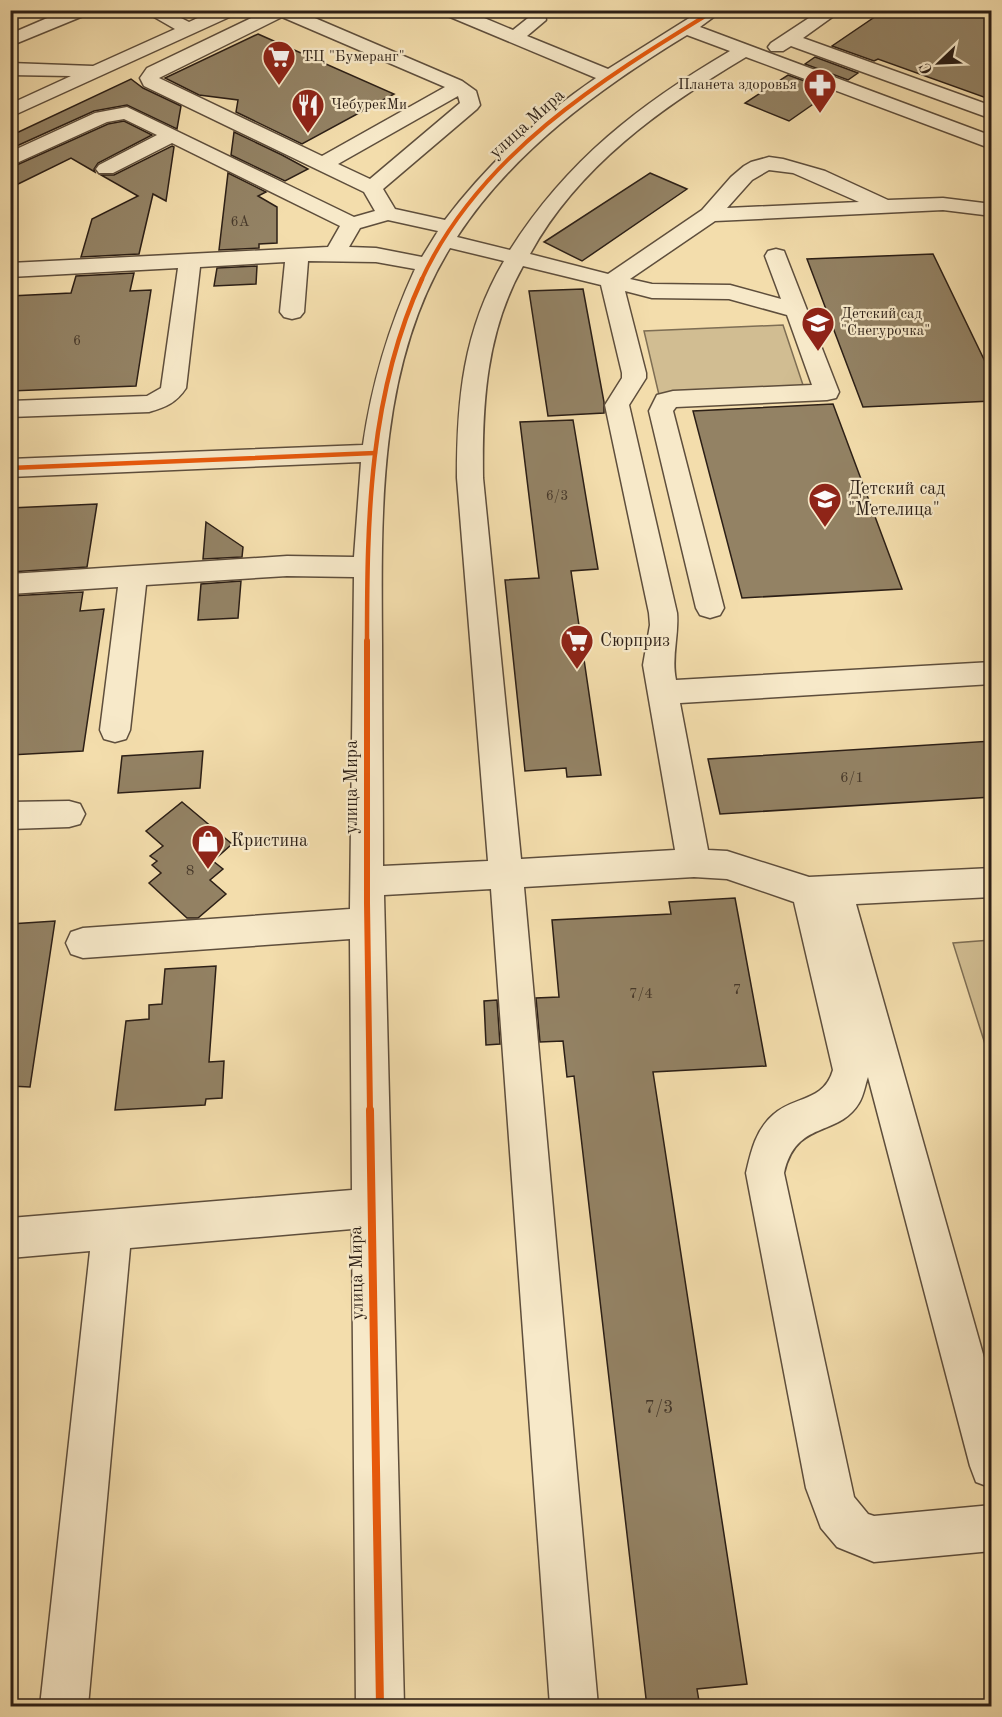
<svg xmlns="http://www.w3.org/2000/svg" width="1002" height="1717" viewBox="0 0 1002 1717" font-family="'Old Standard TT',serif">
<rect width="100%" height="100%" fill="#f3ddac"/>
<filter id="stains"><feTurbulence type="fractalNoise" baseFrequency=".00333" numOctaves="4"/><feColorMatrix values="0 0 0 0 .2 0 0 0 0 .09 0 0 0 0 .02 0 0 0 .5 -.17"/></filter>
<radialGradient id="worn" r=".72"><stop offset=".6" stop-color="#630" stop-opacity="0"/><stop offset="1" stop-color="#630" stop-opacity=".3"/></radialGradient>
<g fill="#d1bd92" stroke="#7e6e54" stroke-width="1.5">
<path d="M783 325 804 388 659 395 644 331Z"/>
<path d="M991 940H992L991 1063 953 943Z"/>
</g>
<g fill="#938264" stroke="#2c1f16" stroke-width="1.5">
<path d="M885 10H992V100L878 59 874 61 832 46Z"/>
<path d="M258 34 394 94 302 144 236 112 238 100 199 95 165 78Z"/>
<path d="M815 57 858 73 848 80 805 64Z"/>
<path d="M788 75 832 91 789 121 745 103Z"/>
<path d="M131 79 143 88 181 106 177 129 127 105 94 111 10 149V136Z"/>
<path d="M124 121 152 135 98 163 94 169 95 172 71 158 10 188V168L108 124Z"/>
<path d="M234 132 282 155 308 169 285 181 231 155Z"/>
<path d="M172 146 174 147 166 201 153 194 139 254 81 257 92 219 138 196 101 175H114Z"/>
<path d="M228 173 266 192 258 196 277 207V243L259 244V248L219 250Z"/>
<path d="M650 173 687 189 582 261 544 242Z"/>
<path d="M933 254 992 376V401L863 407 807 259Z"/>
<path d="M257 266 256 284 214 286 217 268Z"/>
<path d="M134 273 130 291 151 290 136 386 10 391V296L71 293 76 276Z"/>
<path d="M583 289 604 402V413L548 416 529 291Z"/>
<path d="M833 404 902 589 742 598 693 411Z"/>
<path d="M573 420 598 569 571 571 601 775 567 777 566 768 525 771 505 580 539 578 520 422Z"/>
<path d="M97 504 87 567 10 572V508Z"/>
<path d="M206 522 243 547 242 557 203 559Z"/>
<path d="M241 581 238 618 198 620 201 584Z"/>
<path d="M83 592 80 611 104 609 83 751 10 755V596Z"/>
<path d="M992 741V797L720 814 708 759Z"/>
<path d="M203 751 200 788 118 793 122 756Z"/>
<path d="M182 802 232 844 213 861 223 869 210 880 226 894 198 918H187L149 883 161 873 152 865 157 861 150 856 163 846 146 831Z"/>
<path d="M735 898 766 1066 653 1072 747 1684 697 1689 700 1707H647L574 1076 567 1077 563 1041 540 1042 536 998 559 997 552 920 671 914 669 902Z"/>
<path d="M55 921 30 1087 10 1086V924Z"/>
<path d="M216 966 209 1062 224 1061 222 1098 206 1099 205 1105 115 1110 126 1021 149 1019V1005L162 1004 165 969Z"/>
<path d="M497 1000 500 1044 486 1045 484 1001Z"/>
</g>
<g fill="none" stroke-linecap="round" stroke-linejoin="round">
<defs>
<g id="minor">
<path d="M66 10H90L88 14 10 46V34Z"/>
<path d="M142 10H165L189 22 215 10H238L236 14 10 117V104L71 76 10 75V63L93 66 175 29Z"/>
<path d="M268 10H296L462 81 476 91 480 105 477 109 383 189 395 209 445 220C487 164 539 117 596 78L443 14 441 10H465L513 30 528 18 526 10H544L546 20 527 36 608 69 702 10H723L700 27 992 136V149L746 57C662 107 578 166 530 254L608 274 702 210 731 177 744 166 751 162 769 157 783 159 825 171 888 200 943 198 992 204V216L943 210 715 221 630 279 652 284 730 285 781 299 765 256 768 251 776 249 784 251 839 392 836 398 827 400 676 407 673 411 724 608 720 615 710 618 700 615 696 608 649 411 657 395 673 391 812 385 787 315 729 299 652 298 625 291 646 373V378L629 405 677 613C679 636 671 657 676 680L992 662V684L680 703 708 850 727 851 809 877 992 868V897L856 904 992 1386V1488L976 1482 970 1466 868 1077C865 1085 864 1095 859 1103 838 1138 796 1119 784 1173L854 1497 868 1514 874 1516 992 1505V1551L874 1562 837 1547 821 1528 806 1488 746 1173C751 1151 756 1129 774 1114 794 1096 824 1102 833 1070L794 902 727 879 694 877 524 887 598 1706H550L491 889 384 895 404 1706H356L352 1229 130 1248 88 1706H40L90 1251 10 1258V1218L352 1190 350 939 83 958 71 954 66 943 71 932 83 928 350 909 354 577 287 576 146 585 130 730 126 739 115 742 104 739 100 730 118 587 10 594V574L287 556 354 557 361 462 10 477V459L363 445C372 382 389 326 415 269L376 262 308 261 304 312 300 317 292 319 284 317 280 312 285 262 200 267 186 388C176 403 166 407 149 412L10 417V401L147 396 161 388 178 268 10 277V263L328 247 340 226 172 143 113 173H99L96 169 99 165 157 135 124 119 107 122 10 166V152L95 113 127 107 354 217 375 211 364 192 144 86 140 78 147 68ZM282 17 445 87 322 156 159 78ZM687 35 730 51C640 104 567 160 510 250L457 237C513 151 600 88 687 35ZM458 96 460 103 370 179 338 164ZM769 170 793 173 859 202 727 208 752 180ZM388 220 438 231 422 257 376 248 349 247 360 228ZM450 248 504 261C463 331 457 399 457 478L488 861 383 866C383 792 382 718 382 644 381 511 378 365 450 248ZM523 266 601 285 622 373V378L605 405 649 613 650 625 643 665 675 850 521 859 483 478C482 404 486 332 523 266Z"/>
<path d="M821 10H842L803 38 992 106V119L791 46 783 51H771L768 47 771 43Z"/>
<path d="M69 801 80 804 85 814 80 824 69 827 10 829V802Z"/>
</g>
</defs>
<use href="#minor" stroke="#5e4e3c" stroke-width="3"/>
<use href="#minor" fill="#f7e9c9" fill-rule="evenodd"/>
<defs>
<path id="cycleway-far3" d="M421 281C478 155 602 79 715 10"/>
<g id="cycleway-far2">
<path d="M10 468 375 453"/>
<path d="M367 643C367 518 369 394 422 279"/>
</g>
<path id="cycleway-far1" d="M367 641V903L370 1111"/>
<path id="cycleway" d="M370 1110 380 1706"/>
</defs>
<use href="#cycleway-far3" stroke="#f7e9c9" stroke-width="6"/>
<use href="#cycleway-far2" stroke="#f7e9c9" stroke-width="8"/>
<use href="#cycleway-far1" stroke="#f7e9c9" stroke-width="10"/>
<use href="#cycleway" stroke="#f7e9c9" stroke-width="11"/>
<use href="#cycleway-far3" stroke="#e8590c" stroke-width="4"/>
<use href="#cycleway-far2" stroke="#e8590c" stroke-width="4.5"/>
<use href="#cycleway-far1" stroke="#e8590c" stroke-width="6"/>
<use href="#cycleway" stroke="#e8590c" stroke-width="8"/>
</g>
<defs>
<symbol id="supermarket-pin" viewBox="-11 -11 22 30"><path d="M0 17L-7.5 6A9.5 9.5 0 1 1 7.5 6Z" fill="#8f2418" stroke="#f7e9c9"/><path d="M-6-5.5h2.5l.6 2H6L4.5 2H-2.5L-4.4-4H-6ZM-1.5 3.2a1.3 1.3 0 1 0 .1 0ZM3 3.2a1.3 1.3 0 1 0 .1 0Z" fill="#fff"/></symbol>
<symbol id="pharmacy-pin" viewBox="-11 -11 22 30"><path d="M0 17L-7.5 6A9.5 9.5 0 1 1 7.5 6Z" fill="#8f2418" stroke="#f7e9c9"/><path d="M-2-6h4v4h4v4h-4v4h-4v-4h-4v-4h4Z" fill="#fff"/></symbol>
<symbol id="restaurant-pin" viewBox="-11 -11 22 30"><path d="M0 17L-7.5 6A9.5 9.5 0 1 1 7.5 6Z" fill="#8f2418" stroke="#f7e9c9"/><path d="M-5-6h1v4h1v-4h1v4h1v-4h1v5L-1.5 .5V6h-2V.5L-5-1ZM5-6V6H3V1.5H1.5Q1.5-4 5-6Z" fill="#fff"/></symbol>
<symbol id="school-pin" viewBox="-11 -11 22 30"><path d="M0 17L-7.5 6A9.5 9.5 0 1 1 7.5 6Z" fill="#8f2418" stroke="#f7e9c9"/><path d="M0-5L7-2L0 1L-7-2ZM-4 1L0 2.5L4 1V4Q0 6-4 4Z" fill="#fff"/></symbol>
<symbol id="shop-pin" viewBox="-11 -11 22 30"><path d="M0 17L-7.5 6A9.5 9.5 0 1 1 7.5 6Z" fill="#8f2418" stroke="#f7e9c9"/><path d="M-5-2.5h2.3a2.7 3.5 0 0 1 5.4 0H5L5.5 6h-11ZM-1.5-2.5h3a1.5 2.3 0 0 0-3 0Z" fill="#fff"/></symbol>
</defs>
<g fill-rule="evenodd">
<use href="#supermarket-pin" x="260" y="38" width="38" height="52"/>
<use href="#pharmacy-pin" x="801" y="66" width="38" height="52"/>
<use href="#restaurant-pin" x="289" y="86" width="38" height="52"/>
<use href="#school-pin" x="799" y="304" width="38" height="52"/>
<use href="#school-pin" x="806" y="480" width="38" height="52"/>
<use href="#supermarket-pin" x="558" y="622" width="38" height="52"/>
<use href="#shop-pin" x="189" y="822" width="38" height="52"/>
</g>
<g text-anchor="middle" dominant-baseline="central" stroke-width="4.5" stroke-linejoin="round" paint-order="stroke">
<g font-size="14" fill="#46382a">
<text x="240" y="222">6А</text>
<text x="77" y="341">6</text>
<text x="557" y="496">6/3</text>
</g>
<g font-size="15" fill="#2c1f16" stroke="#f7e9c9" text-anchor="start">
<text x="302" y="57">ТЦ "Бумеранг"</text>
<text x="797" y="85" text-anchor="end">Планета здоровья</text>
<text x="331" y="105">ЧебурекМи</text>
<text x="841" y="314">Детский сад<tspan x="841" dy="17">"Снегурочка"</tspan></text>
</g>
<g font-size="15" fill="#46382a">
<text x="852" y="778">6/1</text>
<text x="190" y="871">8</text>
<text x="737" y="990">7</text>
<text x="641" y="994">7/4</text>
</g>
<g font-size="18" fill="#2c1f16" stroke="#f7e9c9">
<text transform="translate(527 124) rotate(-42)">улица Мира</text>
<text transform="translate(352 787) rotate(-90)">улица Мира</text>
<text transform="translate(357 1273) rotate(-91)">улица Мира</text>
</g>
<g font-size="18" fill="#2c1f16" stroke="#f7e9c9" text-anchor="start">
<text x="848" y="489">Детский сад<tspan x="848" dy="21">"Метелица"</tspan></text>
<text x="600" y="641">Сюрприз</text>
<text x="231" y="841">Кристина</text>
</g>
<g font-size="18" fill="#46382a">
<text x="659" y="1408">7/3</text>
</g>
</g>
<rect width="1002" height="1717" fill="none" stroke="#f3ddac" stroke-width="36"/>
<rect x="12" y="12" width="978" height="1693" fill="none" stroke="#2c1f16" stroke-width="3"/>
<rect x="18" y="18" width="966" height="1681" fill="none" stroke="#2c1f16" stroke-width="1.5"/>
<g transform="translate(939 63) rotate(247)" stroke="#f7e9c9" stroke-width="4.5" paint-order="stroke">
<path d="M0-4.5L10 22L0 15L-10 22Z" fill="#2c1f16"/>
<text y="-9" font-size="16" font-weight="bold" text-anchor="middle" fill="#2c1f16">С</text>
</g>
<rect width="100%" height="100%" filter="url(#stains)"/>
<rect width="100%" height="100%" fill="url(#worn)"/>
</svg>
